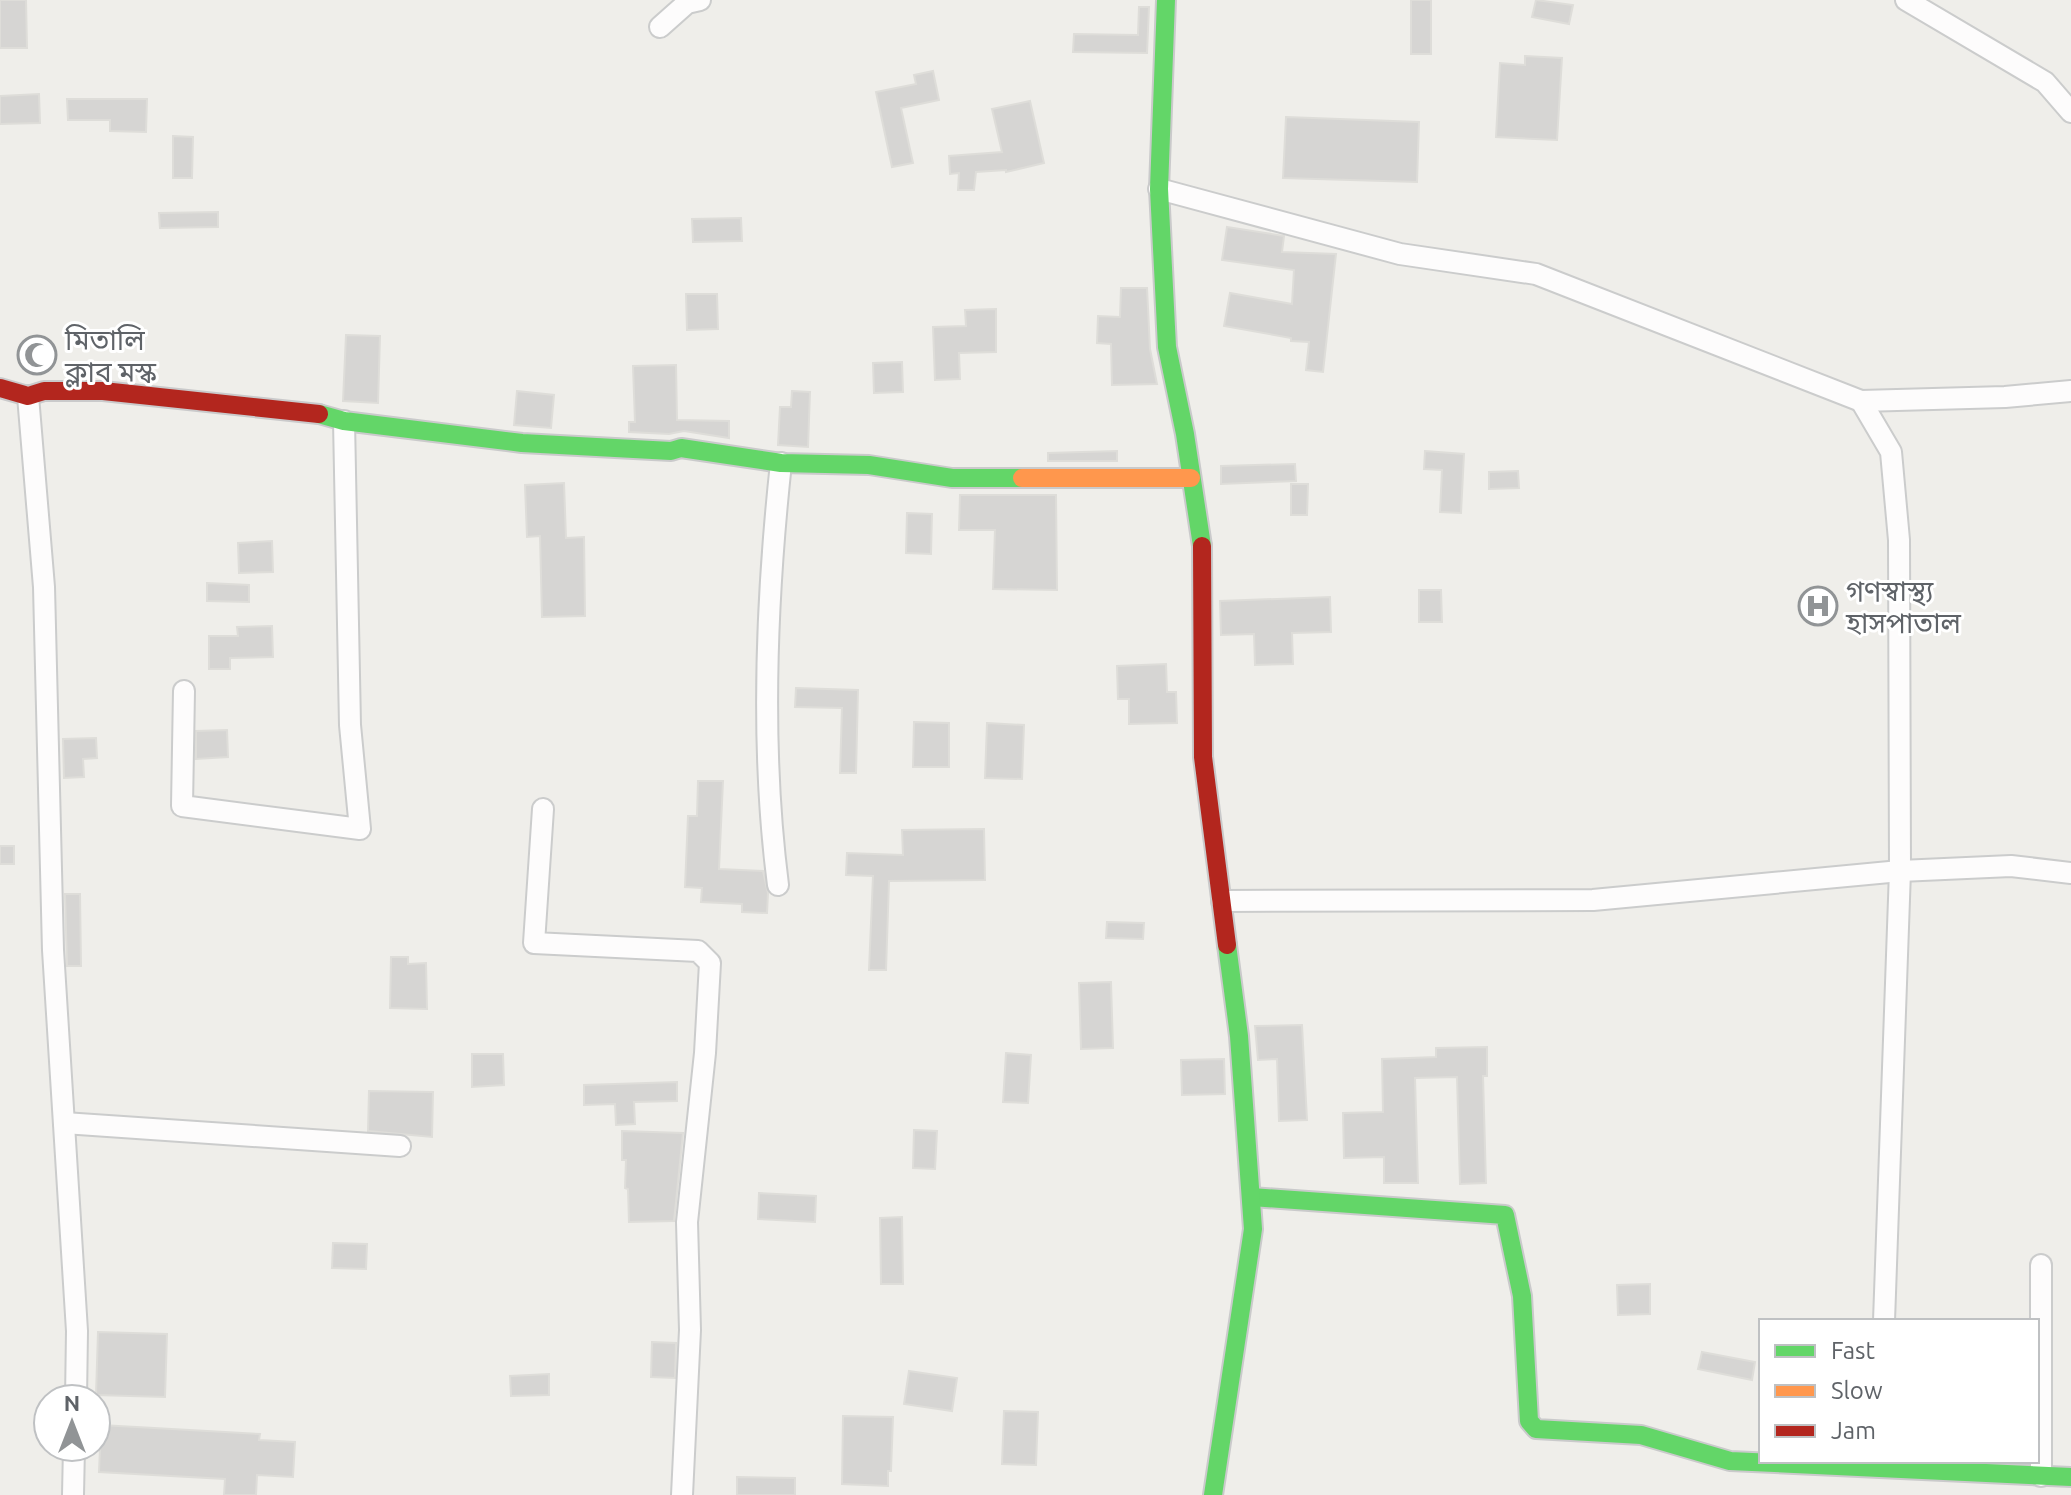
<svg xmlns="http://www.w3.org/2000/svg" width="2071" height="1495" viewBox="0 0 2071 1495" font-family="Ubuntu,'Noto Sans Bengali',sans-serif">
<rect width="100%" height="100%" fill="#efeeea"/>
<g fill="#d6d5d3" stroke="#deddd9" stroke-width="2">
<path d="M0 0H26L27 48H0Z"/>
<rect x="1411" y="0" width="20" height="54"/>
<path d="M1536 0 1573 5 1569 24 1532 17Z"/>
<path d="M1139 7H1149L1147 53 1073 52 1074 34 1138 35Z"/>
<path d="M1525 56 1562 58 1557 140 1496 137 1500 63 1525 65Z"/>
<path d="M933 71 939 100 901 108 913 163 892 167 876 92 916 84 914 75Z"/>
<path d="M39 94 40 123 0 124V96Z"/>
<path d="M67 99H147L146 132 110 131V120H68Z"/>
<path d="M1030 101 1044 163 1006 172V170L976 172 974 190H958L959 173 950 174 949 156 1002 152 992 109Z"/>
<path d="M1286 117 1419 122 1417 182 1283 178Z"/>
<path d="M173 136 193 137 192 178H173Z"/>
<path d="M218 212V227L160 228 159 213Z"/>
<path d="M741 218 742 241 693 242 692 219Z"/>
<path d="M1227 227 1284 236 1282 252 1336 254 1323 372 1306 370 1309 342 1291 341V338L1224 326 1230 293 1292 304 1294 270 1222 260Z"/>
<path d="M1121 288H1147L1150 349 1157 384 1112 385 1111 344 1097 343 1098 316 1120 317Z"/>
<path d="M686 294H717L718 329 687 330Z"/>
<path d="M996 309V352L959 353 960 379 935 380 933 327 966 326 965 310Z"/>
<path d="M346 335 380 336 378 403 343 401Z"/>
<path d="M902 362 903 392 874 393 873 363Z"/>
<path d="M676 365 677 420 729 421V438L684 431 669 434 629 432V422H635L633 366Z"/>
<path d="M517 391 554 395 551 428 514 425Z"/>
<path d="M792 391 810 392 808 447 778 445 780 407H791Z"/>
<path d="M1117 451V461H1048V453Z"/>
<path d="M1425 451 1464 454 1461 513 1440 512 1442 470 1424 469Z"/>
<path d="M1295 464 1296 481 1221 484V466Z"/>
<path d="M1518 471 1519 488 1489 489V472Z"/>
<path d="M564 483 566 538 584 537 585 616 542 617 540 536 527 537 525 485Z"/>
<path d="M1291 484H1308L1307 515H1291Z"/>
<path d="M960 495H1056L1057 590 993 589 995 530H959Z"/>
<path d="M907 513 932 514 931 554 906 553Z"/>
<path d="M272 541 273 572 239 573 238 543Z"/>
<path d="M207 583 249 585V602L207 601Z"/>
<path d="M1419 590H1441L1442 622H1419Z"/>
<path d="M1330 597 1331 632 1292 633 1293 664 1255 665 1254 634 1221 635 1220 601Z"/>
<path d="M272 626 273 657 230 658V669H209V636H238L237 627Z"/>
<path d="M1166 664 1167 692H1176L1177 723 1129 724V699H1118L1117 666Z"/>
<path d="M796 688 858 690 856 773H840L842 708 795 707Z"/>
<path d="M914 722 949 723V767H913Z"/>
<path d="M987 723 1024 725 1022 779 985 778Z"/>
<path d="M227 730 228 757 196 759V731Z"/>
<path d="M96 738 97 758 83 759 84 777 64 778 63 739Z"/>
<path d="M698 781H723L719 869 763 871 768 893 767 913 742 912V904L701 902 702 888 685 887 688 816H697Z"/>
<path d="M984 829 985 880 889 881 886 970H869L873 876 846 875 847 853 903 855 902 830Z"/>
<rect x="0" y="846" width="14" height="18"/>
<path d="M65 894H80L81 966H67Z"/>
<path d="M1107 922 1144 923 1143 939 1106 938Z"/>
<path d="M391 957H408V964L426 963 427 1009 390 1008Z"/>
<path d="M1111 982 1113 1048 1081 1049 1079 983Z"/>
<path d="M1302 1025 1307 1120 1279 1121 1277 1059 1258 1060 1255 1026Z"/>
<path d="M1487 1047V1076H1483L1486 1183 1460 1184 1457 1077 1415 1078 1418 1183H1384V1157L1344 1158 1343 1113 1383 1112 1382 1059 1436 1057V1048Z"/>
<path d="M1006 1053 1031 1055 1028 1103 1003 1102Z"/>
<path d="M472 1054H503L504 1085 472 1087Z"/>
<path d="M1224 1059 1225 1094 1182 1095 1181 1060Z"/>
<path d="M677 1082V1101L634 1102 635 1124 616 1125 615 1104 584 1105V1085Z"/>
<path d="M369 1091 433 1092 432 1137 368 1131Z"/>
<path d="M914 1130 937 1131 935 1169 913 1168Z"/>
<path d="M622 1131 683 1133 674 1221 629 1222 628 1189 625 1188 626 1160H622Z"/>
<path d="M759 1193 816 1196 815 1222 758 1219Z"/>
<path d="M902 1217 903 1284H881L880 1218Z"/>
<path d="M333 1243 367 1244 366 1269 332 1268Z"/>
<path d="M1650 1284V1314L1618 1315 1617 1285Z"/>
<path d="M98 1332 167 1334 165 1397 96 1395Z"/>
<path d="M652 1342 676 1343 675 1378 651 1377Z"/>
<path d="M1702 1352 1755 1362 1752 1380 1698 1369Z"/>
<path d="M909 1371 957 1378 952 1411 904 1404Z"/>
<path d="M549 1374V1395L511 1396 510 1376Z"/>
<path d="M1004 1411 1038 1412 1036 1465 1002 1464Z"/>
<path d="M843 1416 893 1417 891 1471H888V1486L842 1484Z"/>
<path d="M101 1425 260 1434 259 1440 295 1442 293 1477 257 1475 256 1495H224L225 1479 99 1472Z"/>
<path d="M737 1477 795 1478V1495H737Z"/>
</g>
<g fill="none" stroke-linecap="round" stroke-linejoin="round">
<defs>
<g id="street">
<path d="M1906 0 2045 82 2071 112"/>
<path d="M660 27 687 3 700 0"/>
<path d="M1159 189 1400 254 1536 274 1861 401 2005 397 2071 391"/>
<path d="M28 396 44 587 53 950 77 1331 76 1399"/>
<path d="M1861 401 1891 452 1899 540 1900 871 1884 1321"/>
<path d="M184 691 182 806 360 829 350 725 344 421"/>
<path d="M543 809 534 943 698 951 710 963 705 1053 687 1222 690 1330 682 1495"/>
<path d="M778 885C760 746 766 602 781 463"/>
<path d="M1222 901 1593 900 1900 871 2011 866 2071 873"/>
<path d="M64 1123 400 1146"/>
<path d="M2041 1265V1476"/>
<path d="M73 1495 74 1447"/>
</g>
<g id="fast">
<path d="M1166 0 1159 189 1167 347 1185 434 1202 546"/>
<path d="M319 414 344 421 522 443 671 451 681 448 781 463 869 465 952 478H1022"/>
<path d="M1251 1197 1505 1215 1522 1296 1529 1421 1536 1429 1641 1435 1730 1461 2071 1477"/>
<path d="M1213 1495 1253 1229 1239 1036 1227 945"/>
</g>
<path id="slow" d="M1022 478H1191"/>
<g id="jam">
<path d="M0 388 28 396 44 391H103L319 414"/>
<path d="M1202 546 1203 757 1227 945"/>
</g>
</defs>
<use href="#street" stroke="#cbcccc" stroke-width="24"/>
<use href="#fast" stroke="#cacacb" stroke-width="22"/>
<use href="#slow" stroke="#cacacb" stroke-width="22"/>
<use href="#jam" stroke="#cacacb" stroke-width="22"/>
<use href="#street" stroke="#fdfcfc" stroke-width="20"/>
<use href="#fast" stroke="#63d668" stroke-width="18"/>
<use href="#slow" stroke="#ff974d" stroke-width="18"/>
<use href="#jam" stroke="#b3261e" stroke-width="18"/>
</g>
<defs>
<symbol id="mosque-ring" viewBox="-11 -11 22 22"><circle r="9.5" fill="#fff" stroke="#919496" stroke-width="1.5"/><path d="M3.5-4.9A6 6 0 1 0 3.5 4.9A5 5 0 1 1 3.5-4.9Z" fill="#919496"/></symbol>
<symbol id="hospital-ring" viewBox="-11 -11 22 22"><circle r="9.5" fill="#fff" stroke="#919496" stroke-width="1.5"/><path d="M-5-5h3v3.5h4V-5h3V5h-3V1.5h-4V5h-3Z" fill="#919496"/></symbol>
</defs>
<g fill-rule="evenodd">
<use href="#mosque-ring" x="15" y="333" width="44" height="44"/>
<use href="#hospital-ring" x="1796" y="584" width="44" height="44"/>
</g>
<g text-anchor="middle" dominant-baseline="central" stroke-width="6" stroke-linejoin="round" paint-order="stroke">
<g font-size="28" fill="#5f6368" stroke="#fff" text-anchor="start">
<text x="65" y="339">মিতালি<tspan x="65" dy="32">ক্লাব মস্ক</tspan></text>
<text x="1846" y="590">গণস্বাস্থ্য<tspan x="1846" dy="32">হাসপাতাল</tspan></text>
</g>
</g>
<rect x="1759" y="1319" width="280" height="144" fill="#ffffff" stroke="#bfc1c3" stroke-width="2"/>
<rect x="1775" y="1345" width="40" height="12" fill="#63d668" stroke="#bfc1c3" stroke-width="2"/>
<text x="1831" y="1359" font-size="24" fill="#5f6368">Fast</text>
<rect x="1775" y="1385" width="40" height="12" fill="#ff974d" stroke="#bfc1c3" stroke-width="2"/>
<text x="1831" y="1399" font-size="24" fill="#5f6368">Slow</text>
<rect x="1775" y="1425" width="40" height="12" fill="#b3261e" stroke="#bfc1c3" stroke-width="2"/>
<text x="1831" y="1439" font-size="24" fill="#5f6368">Jam</text>
<g transform="translate(72 1423)"><circle r="38" fill="#ffffff" stroke="#bfc1c3" stroke-width="2"/>
<path d="M0-6L14 30L0 20L-14 30Z" fill="#919496"/>
<text y="-12" font-size="22" font-weight="bold" text-anchor="middle" fill="#5f6368">N</text>
</g>
</svg>
